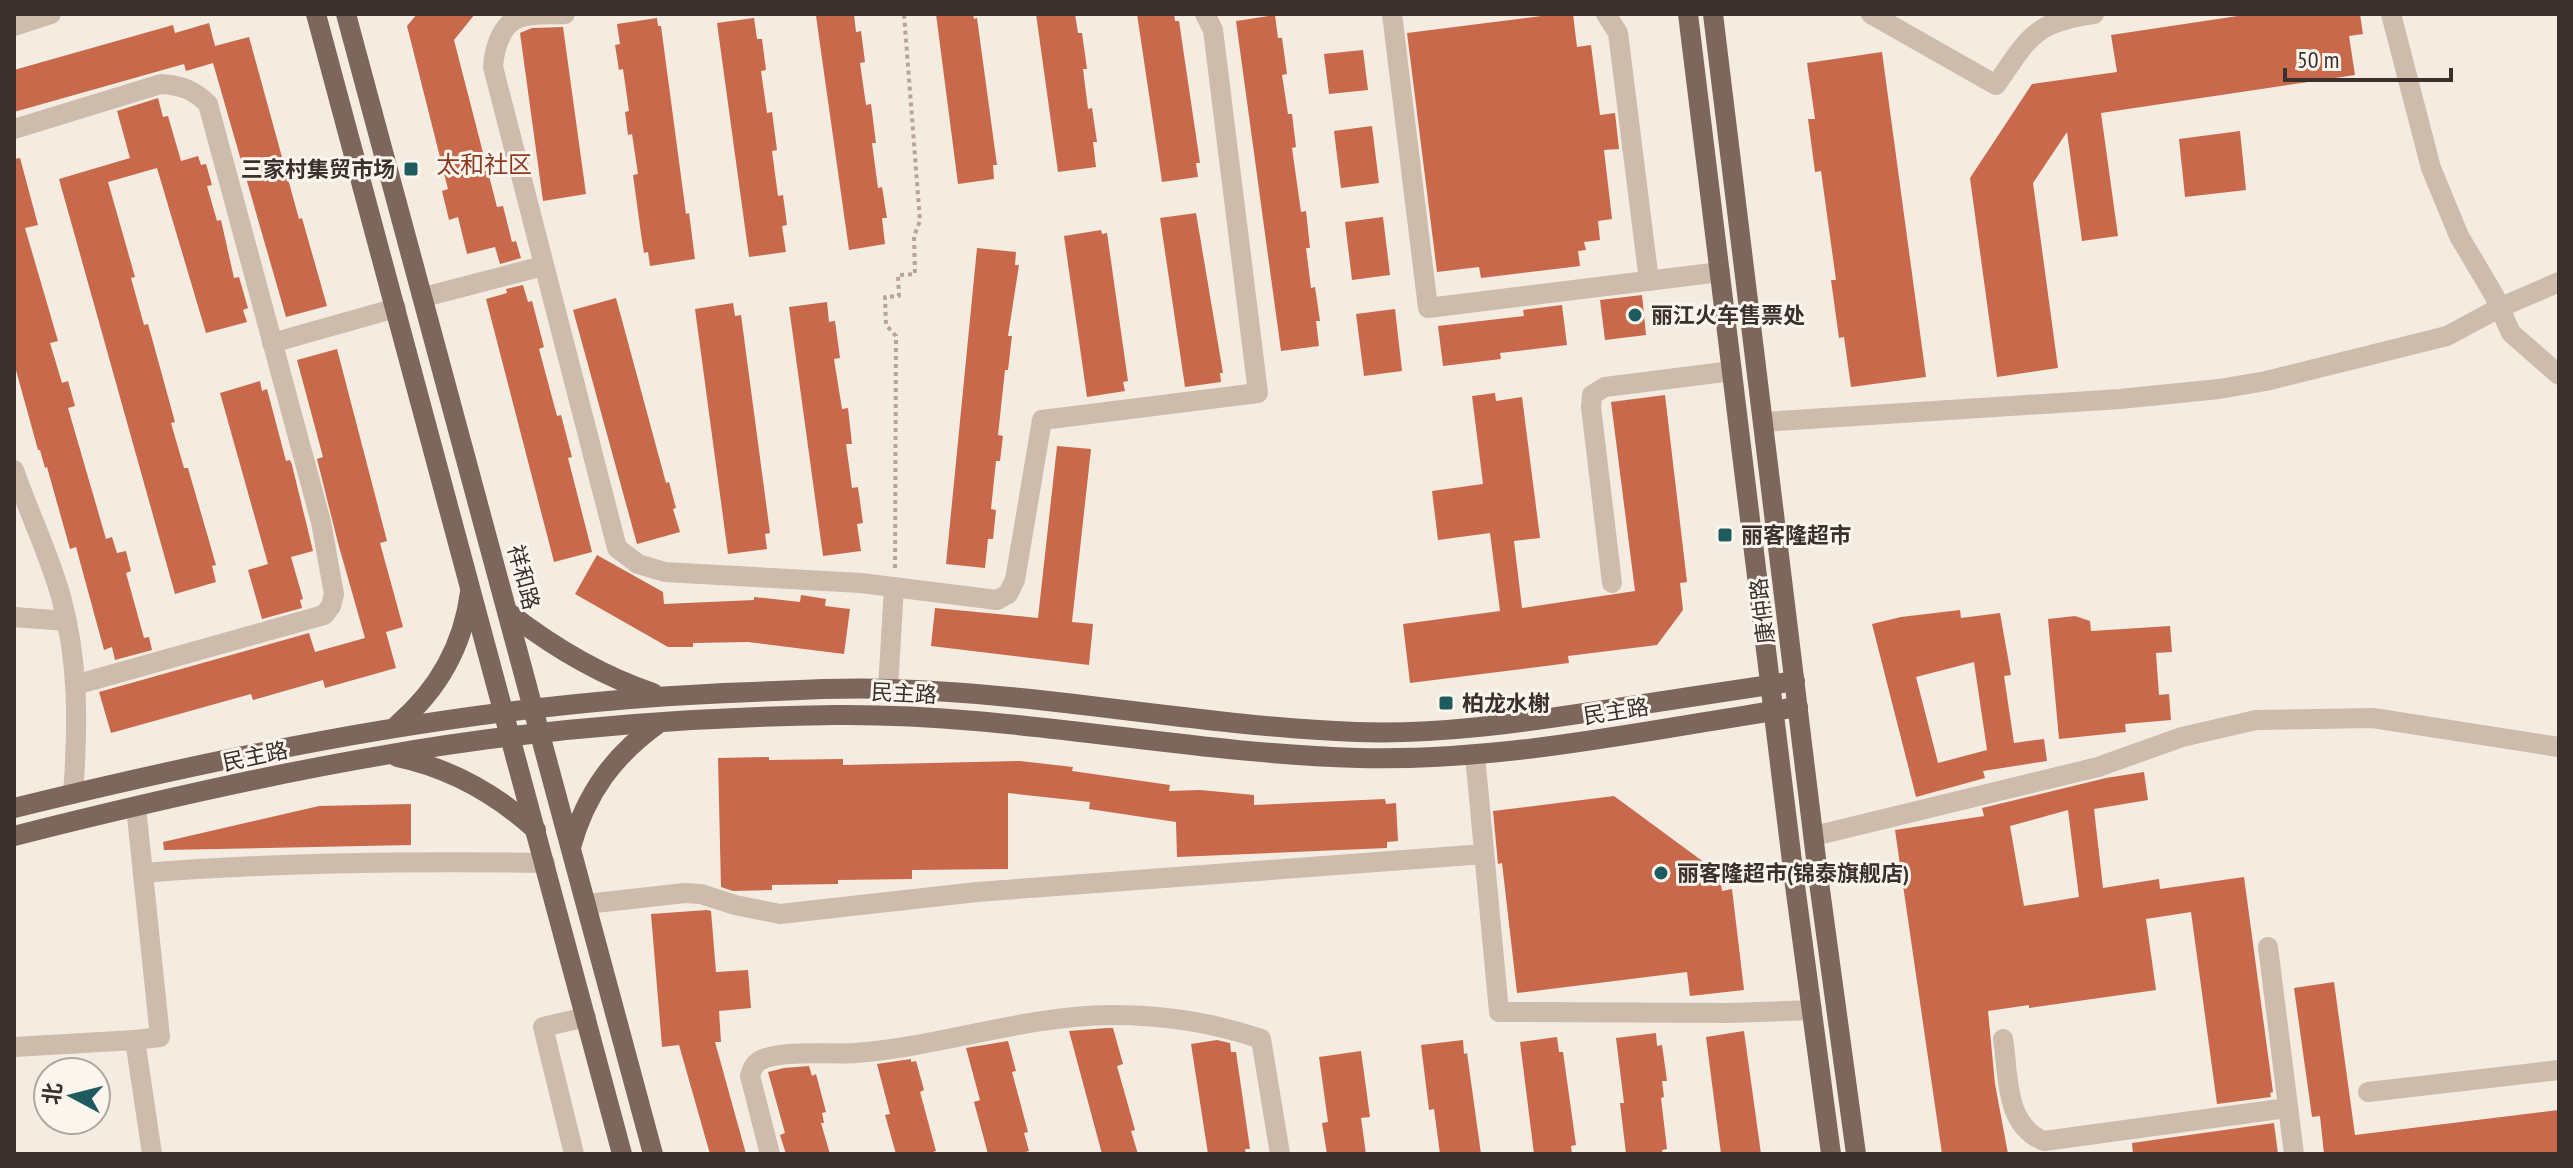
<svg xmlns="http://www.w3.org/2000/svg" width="2573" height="1168" viewBox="0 0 2573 1168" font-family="'PT Sans Narrow','Noto Sans SC',sans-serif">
<rect width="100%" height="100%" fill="#f4ebe1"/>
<g fill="#c8694b" fill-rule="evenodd">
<path d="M417 14H475L454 40 497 207 503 206 512 242 516 241 521 258 500 264 495 247 467 254 458 217 449 220 442 191 448 189 407 26Z"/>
<path d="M828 14H854L856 32 861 31 865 62 860 63 866 105 871 104 876 143H872L878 188 882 187 887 218H882L885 244 849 250 816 16Z"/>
<path d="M936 14H973L974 19 977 18 997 165H993L994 179 958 184Z"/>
<path d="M1036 14H1075L1078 33H1082L1087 69H1083L1088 109 1092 108 1097 142H1093L1096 167 1058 172Z"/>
<path d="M1137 14H1174L1175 21H1179L1200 163H1196L1198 177 1162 182Z"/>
<path d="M1557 14H1573L1577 47 1591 45 1600 115 1615 113 1619 149 1604 150 1612 219 1598 221 1600 240 1584 242 1586 250 1578 251 1580 266 1481 278 1479 267 1437 272 1407 33Z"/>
<path d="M2251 14H2360L2363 34 2349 36 2355 75 2101 113 2118 236 2082 241 2067 132 2033 183 2058 368 1997 377 1970 178 2032 84 2117 72 2111 35Z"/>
<path d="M1275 15 1278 38H1282L1287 74 1282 75 1288 114H1292L1296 147 1292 148 1301 212 1306 211 1310 248H1306L1311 288 1315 287 1320 321H1316L1319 346 1281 351 1236 21Z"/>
<path d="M657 18 658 26H661L686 214 689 213 695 259 650 266 648 252 644 253 641 234 633 175 638 174 632 134 628 135 625 112 629 111 623 69 619 70 615 45 620 44 617 24Z"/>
<path d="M754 18 757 39H762L766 70 761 71 767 113 772 112 777 150 772 151 778 196 783 195 787 225 782 226 786 252 749 257 717 23Z"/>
<path d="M209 23 215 46 249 37 299 219 302 218 327 306 286 317 213 63 186 71 184 64 14 112V70L173 25 175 33Z"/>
<path d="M563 27 586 194 543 201 520 33 532 28Z"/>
<path d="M1363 50 1368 90 1329 94 1324 54Z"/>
<path d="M1882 52 1926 377 1851 387 1844 337 1839 338 1831 280H1836L1821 171 1815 172 1808 119H1815L1807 63Z"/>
<path d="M158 98 163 117 168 116 181 161 198 156 201 165 206 164 212 185 207 186 217 221 221 220 234 278 239 277 248 308 243 310 247 322 206 333 157 168 108 182 135 277 131 278 144 325 148 324 175 422 171 423 184 468H188L216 565 212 566 216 582 175 594 59 179 130 158 117 111Z"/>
<path d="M1372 126 1379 183 1341 188 1334 131Z"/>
<path d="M2240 131 2246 190 2185 197 2179 139Z"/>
<path d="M20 158 38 225 25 228 58 341 50 343 62 383 68 381 75 406 68 408 106 539 112 537 117 553 126 551 131 571 126 573 144 638 149 637 152 650 115 660 112 647 104 650 76 547 70 549 47 467 45 468 40 450H38L14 363V159Z"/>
<path d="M1196 213 1223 373H1220L1221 382 1185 387 1160 218Z"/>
<path d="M1383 217 1390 275 1352 280 1345 222Z"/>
<path d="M1101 230 1102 234 1107 233 1128 381 1123 382 1125 391 1087 397 1064 236Z"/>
<path d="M977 248 1016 252 1015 265H1019L1008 336H1012L1008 370H1005L998 435 1003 436 1000 461H996L991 509 996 510 993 539H988L985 568 946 564Z"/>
<path d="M523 285 528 302 532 301 544 347 539 349 557 416 561 415 572 457 568 458 592 552 554 562 486 299 507 293 506 289Z"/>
<path d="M1642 295 1646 335 1605 340 1600 300Z"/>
<path d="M616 298 666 483 669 482 676 508 673 509 680 532 637 544 573 310Z"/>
<path d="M827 302 829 322 835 321 840 358 834 359 842 409 848 408 852 444H846L852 488 858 487 863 523 857 524 861 551 823 556 789 307Z"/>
<path d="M733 303 735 316 741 315 770 533 765 534 767 549 728 554 695 309Z"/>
<path d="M1562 305 1567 345 1500 353 1501 359 1443 366 1438 326 1524 316 1523 310Z"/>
<path d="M1395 309 1402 371 1364 376 1356 314Z"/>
<path d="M337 349 387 541 380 543 403 627 386 632 396 668 325 688 323 680 253 700 251 694 111 733 99 692 309 633 315 652 365 638 338 543 317 459 323 457 297 360Z"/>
<path d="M260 381 262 391 267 389 286 461 290 460 292 465 313 551 291 557 303 599 300 600 302 608 262 619 248 570 268 564 220 393Z"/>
<path d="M1495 393 1496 401 1522 397 1540 538 1514 541 1522 608 1635 591 1611 402 1665 395 1687 582 1680 583 1683 610 1657 645 1568 656 1569 663 1410 683 1403 624 1500 611 1490 533 1438 540 1432 491 1483 484 1472 396Z"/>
<path d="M1057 446 1091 449 1072 622 1093 624 1089 665 931 646 935 608 1038 618Z"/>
<path d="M597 555 663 592 664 604 754 600V597L800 602 801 595 826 599 825 606 850 609 844 654 748 642 693 643V647H668L575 594Z"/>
<path d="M1960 610 1961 618 2000 613 2011 675 2004 676 2014 743 2044 739 2047 761 1983 771 1985 778 1916 797 1872 624 1901 617ZM1974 662 1987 750 1938 763 1916 677Z"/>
<path d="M2075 616 2090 621 2091 631 2170 626 2172 652 2156 653 2159 695 2169 694 2171 720 2125 724 2126 732 2059 739 2048 619Z"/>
<path d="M769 757V760L843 759V765L1020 761 1073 767 1072 771 1170 785 1169 791 1200 790 1254 795V805L1385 799 1386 804 1396 803 1398 841 1387 842V848L1177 857 1176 822 1089 809 1090 802 1008 793V869L912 870V879L838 880V884L772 885V890L733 891 721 887 718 758Z"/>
<path d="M2144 772 2148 800 2094 809 2103 888 2159 879 2160 889 2244 877 2273 1092 2270 1093 2271 1097 2217 1104 2191 912 2146 919 2156 990 2029 1008V1005L1988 1011 1995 1084 2008 1154H1942L1895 830 1984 816 1982 808 2106 778ZM2068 810 2079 897 2024 906 2010 826Z"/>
<path d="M1614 796 1720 874 1722 891 1732 889 1744 990 1690 996 1687 972 1517 993 1502 863 1498 864 1493 811Z"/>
<path d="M411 804V845L164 850 163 842 319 806Z"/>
<path d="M707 910 711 911 716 972 748 970 751 1008 719 1011 721 1042H715L746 1154H710L679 1045 662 1047 651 914Z"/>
<path d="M2334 982 2355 1135 2559 1110V1154H2324L2320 1116 2312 1117 2294 988Z"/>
<path d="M1107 1028H1113L1123 1064 1117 1066 1135 1130 1131 1131 1138 1154H1102L1069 1031Z"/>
<path d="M1744 1031 1761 1154H1721L1706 1037Z"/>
<path d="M1656 1033 1657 1046 1662 1045 1667 1081H1662L1664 1097 1661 1098 1667 1149 1662 1150 1663 1154H1626L1620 1103H1624L1616 1038Z"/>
<path d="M1557 1037 1559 1052H1563L1576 1145 1571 1146 1572 1154H1534L1520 1042Z"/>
<path d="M1217 1040 1230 1043 1231 1052H1236L1250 1149H1245L1246 1154H1208L1191 1044Z"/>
<path d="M1463 1040 1464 1054 1467 1053 1481 1154H1440L1434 1109 1429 1110 1421 1045Z"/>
<path d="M1008 1041 1016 1071 1012 1072 1028 1132 1024 1133 1029 1151 1018 1154H988L974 1102 980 1100 966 1048Z"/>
<path d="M1361 1051 1370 1117 1361 1118 1366 1154H1327L1322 1123 1328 1122 1319 1057Z"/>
<path d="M911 1059V1062L916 1061 924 1090 920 1092 936 1151 926 1154H896L885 1115 890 1114 877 1064Z"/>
<path d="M809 1066 812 1076 816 1074 826 1112 822 1113 824 1123H821L830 1154H786L780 1135 785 1133 768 1072 784 1068Z"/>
<path d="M2274 1123 2278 1154H2133L2132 1143Z"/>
</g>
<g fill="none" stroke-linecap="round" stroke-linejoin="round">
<path stroke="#b9a596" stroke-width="4" stroke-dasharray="4 4" stroke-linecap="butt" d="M895 568 896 336 886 325 885 297 899 296 898 275 915 274 914 236 920 221 904 14"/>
<g stroke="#cdbbac" stroke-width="20">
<path d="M565 14C551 15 532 13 519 18 501 24 494 50 493 67L617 548 638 564 665 572 861 583 997 600 1008 594 1015 580 1042 420 1258 393 1213 30 1205 14"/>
<path d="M1392 14 1428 308 1720 272"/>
<path d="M1606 14 1618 33 1649 281"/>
<path d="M1871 14 1996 85C2029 37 2034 22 2094 14"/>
<path d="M2391 14 2431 168 2459 236 2494 295 2511 333 2559 375"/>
<path d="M14 26 51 14"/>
<path d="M14 129 161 84C181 85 194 90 208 104L321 522 334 594 331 606 324 615 75 685"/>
<path d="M424 297 543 266"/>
<path d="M272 343 396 308"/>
<path d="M1763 422 2120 399 2219 389 2266 381 2447 336 2499 308 2559 282"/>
<path d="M14 470C29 513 49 554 61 597 79 661 78 729 73 794"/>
<path d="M1612 583 1591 407 1592 395 1605 387 1732 371"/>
<path d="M14 617 66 621"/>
<path d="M888 689 894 587"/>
<path d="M1475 755 1499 1012 1730 1013 1812 1010"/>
<path d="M136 807 160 1037 135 1040 152 1154"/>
<path d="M1814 836 2098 767 2182 737 2256 720 2373 718 2559 747"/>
<path d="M143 873C277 862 410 861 545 863"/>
<path d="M586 904 685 893 701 894 735 905 780 914 977 892 1484 854"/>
<path d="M2268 947 2294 1154"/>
<path d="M2003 1039C2009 1075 2004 1125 2044 1141L2288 1108"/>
<path d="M14 1047 135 1040"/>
<path d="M2368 1092 2559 1070"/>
<path d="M574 1154 543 1027 586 1017"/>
<path d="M770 1154 750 1076C752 1070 753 1065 759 1061 779 1049 832 1055 856 1053 942 1046 1024 1016 1111 1015 1163 1015 1212 1022 1261 1039L1280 1154"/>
</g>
<g stroke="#7d675c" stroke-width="20">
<path d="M316 14 622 1154"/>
<path d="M346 14 653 1154"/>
<path d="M1688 14 1794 878 1831 1154"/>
<path d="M1713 14 1818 875 1856 1154"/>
<path d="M509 613C553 647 599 675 653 693"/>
<path d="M397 725C438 690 463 647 470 592"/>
<path d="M397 757C450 768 496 794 536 830"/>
<path d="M14 808C258 748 501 700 753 692 798 690 843 687 888 689 1045 693 1199 726 1356 732 1438 735 1518 723 1598 711 1664 701 1729 691 1795 681"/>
<path d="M14 836C137 805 260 776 385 755 533 729 685 717 835 715 1011 713 1183 753 1358 758 1506 762 1652 729 1798 707"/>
<path d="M571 847C586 793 614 755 659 723"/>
</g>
</g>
<g fill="#1f5a5e" stroke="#fbf5ee" stroke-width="3">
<rect x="403" y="161" width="16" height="16" rx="4"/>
<circle cx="1635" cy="315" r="8"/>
<rect x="1717" y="527" width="16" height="16" rx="4"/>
<rect x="1438" y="695" width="16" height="16" rx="4"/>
<circle cx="1661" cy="873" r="8"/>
</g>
<g text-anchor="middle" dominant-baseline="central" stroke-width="6" stroke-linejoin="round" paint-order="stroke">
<g font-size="22" font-weight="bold" fill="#3b302b" stroke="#fbf5ee" text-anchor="start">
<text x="395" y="169" text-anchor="end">三家村集贸市场</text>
<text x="1651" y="315">丽江火车售票处</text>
<text x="1741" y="535">丽客隆超市</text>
<text x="1462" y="703">柏龙水榭</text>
<text x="1677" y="873">丽客隆超市(锦泰旗舰店)</text>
</g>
<g font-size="22" fill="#3b302b" stroke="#fbf5ee">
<text transform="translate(524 577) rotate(75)">祥和路</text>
<text transform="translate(1762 611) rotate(-97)">康仲路</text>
<text transform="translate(904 693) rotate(3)">民主路</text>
<text transform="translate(1616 711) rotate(-9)">民主路</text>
<text transform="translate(255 756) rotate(-12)">民主路</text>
</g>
<g font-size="24" fill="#8c3b22" stroke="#fbf5ee">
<text x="484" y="164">太和社区</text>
</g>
</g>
<rect width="2573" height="1168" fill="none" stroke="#3b302b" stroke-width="32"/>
<g transform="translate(72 1096) rotate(277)"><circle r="38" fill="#fbf5ee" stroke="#aea6a0" stroke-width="2"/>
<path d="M0-6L14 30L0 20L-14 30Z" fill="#1f5a5e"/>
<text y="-12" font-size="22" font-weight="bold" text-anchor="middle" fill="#3b302b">北</text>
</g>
<path d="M2285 68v12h166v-12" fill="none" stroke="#3b302b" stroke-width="4"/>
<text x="2297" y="68" font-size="24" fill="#3b302b" stroke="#fbf5ee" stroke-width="6" paint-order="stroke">50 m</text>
</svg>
